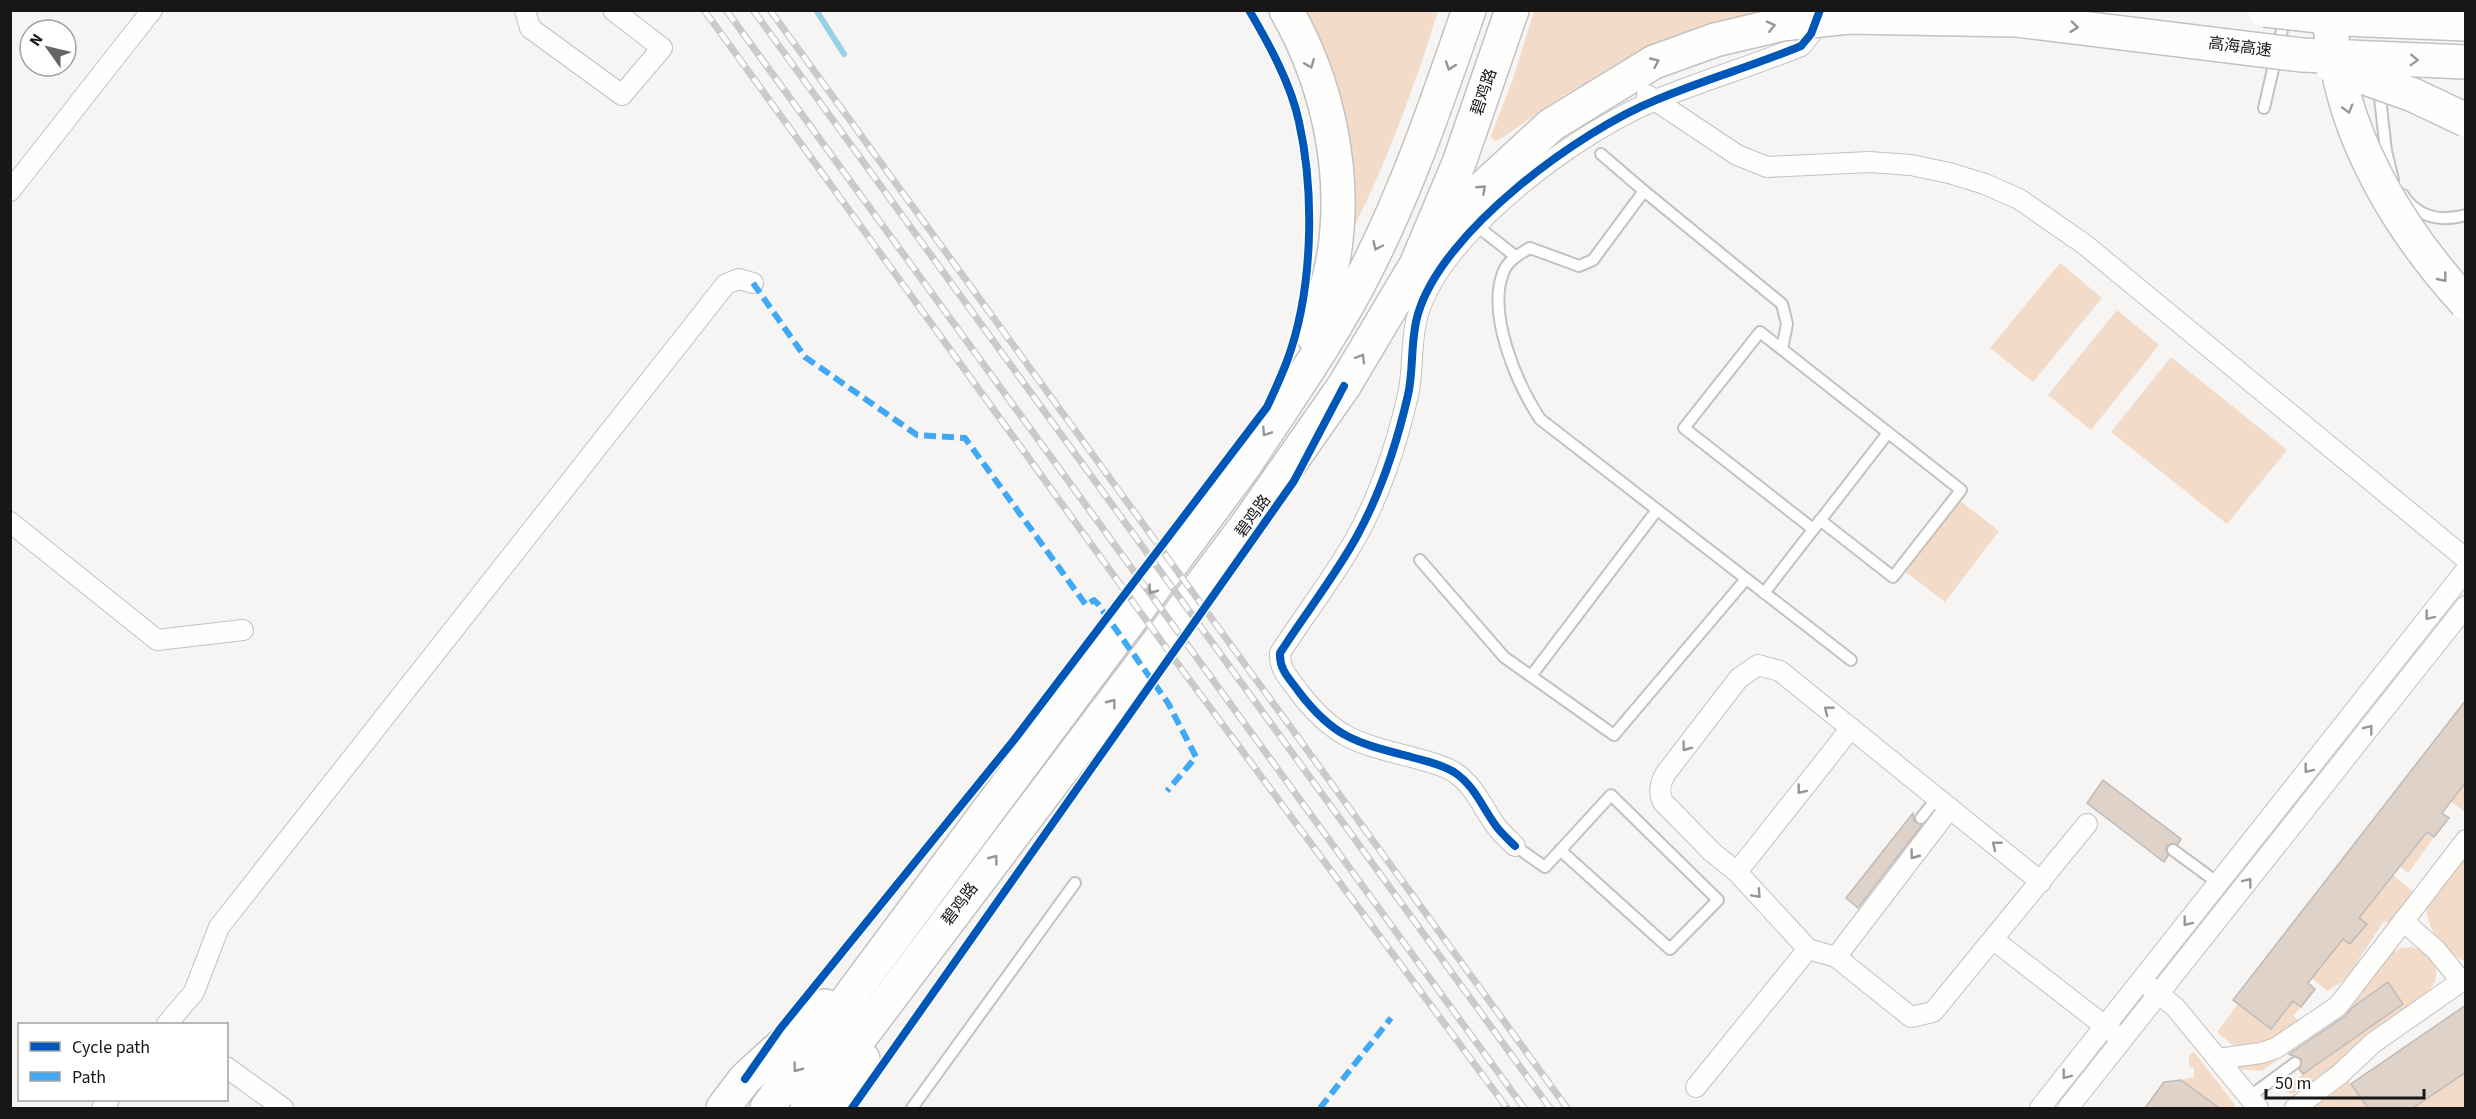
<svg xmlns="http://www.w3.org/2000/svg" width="2476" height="1119" viewBox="0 0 2476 1119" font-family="'Source Sans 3','Noto Sans SC',sans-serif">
<rect width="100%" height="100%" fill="#f7f5f3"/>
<g fill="#f3dbc9">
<path d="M1298 11H1438C1415 85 1389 157 1354 227V181L1347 136Z"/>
<path d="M1534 11H1807L1622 65 1564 95 1499 140 1494 141 1491 136 1513 79Z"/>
<path d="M2060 263 2102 298 2033 382 1990 348Z"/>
<path d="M2117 310 2159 345 2091 430 2048 395Z"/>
<path d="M2171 357 2287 450 2227 524 2111 432Z"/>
<path d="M1960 501 1999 531 1945 602 1906 572Z"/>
<path d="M2465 782V810L2464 811 2451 802Z"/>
<path d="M2427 832 2434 837 2408 873 2391 860 2398 851 2407 858Z"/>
<path d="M2465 850V961C2442 953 2428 930 2426 907Z"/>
<path d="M2393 875 2415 893 2391 924 2384 921 2357 962 2362 966 2350 983 2345 980 2327 991 2312 978 2343 939 2350 944 2366 924 2359 918Z"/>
<path d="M2411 947C2438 952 2444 974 2427 994 2404 1010 2378 1025 2357 1043 2337 1060 2319 1089 2291 1094L2286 1091 2285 1087 2402 1004 2388 982 2262 1071 2239 1069 2238 1066 2265 1058 2390 954 2401 948Z"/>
<path d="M2293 1001 2301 1007 2293 1016 2302 1023 2271 1044 2236 1048 2217 1032 2238 1004 2271 1029Z"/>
<path d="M2194 1052 2233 1102 2236 1108H2204L2209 1101 2181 1080 2194 1077V1068L2189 1067V1055Z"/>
<path d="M2465 1072V1108H2413L2436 1092 2432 1085Z"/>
<path d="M2348 1080 2368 1108H2310Z"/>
</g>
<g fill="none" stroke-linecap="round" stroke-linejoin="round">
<path stroke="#96d1e7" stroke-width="6" d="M816 10 844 54"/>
</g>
<g fill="#dfd2c8" stroke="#bdbbba" stroke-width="1.5">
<path d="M2466 700V782L2442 813 2449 818 2434 837 2427 832 2359 918 2367 924 2350 944 2343 939 2308 983 2315 989 2301 1007 2293 1001 2271 1029 2233 1000Z"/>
<path d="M2103 780 2181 839 2178 844 2167 845 2166 850 2168 856 2164 862 2087 803Z"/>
<path d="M1913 813 1914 821 1922 825 1858 908 1846 898Z"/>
<path d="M2388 982 2403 1004 2303 1074 2299 1069 2301 1059 2289 1054 2345 1016 2353 1007Z"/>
<path d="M2466 1005V1072L2413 1108H2368L2351 1084Z"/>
<path d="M2181 1080 2219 1108H2145L2164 1082Z"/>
</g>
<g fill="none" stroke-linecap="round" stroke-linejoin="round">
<defs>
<g id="lane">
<path d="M2379 89 2386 151 2393 180"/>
<path d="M2264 108 2285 17"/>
<path d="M1601 154 1644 191"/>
<path d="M2403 195C2418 218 2441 222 2466 215"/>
<path d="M1477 226 1515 256"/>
<path d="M1782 349 1787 324 1782 304 1644 191 1593 260 1579 266 1530 248C1519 254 1507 261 1503 273 1487 315 1517 384 1540 419L1851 660"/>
<path d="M1813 529 1684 428 1760 332 1961 490 1893 577 1820 520"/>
<path d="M1420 560 1504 657 1614 735 1746 579"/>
<path d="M1764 593 1888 433"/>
<path d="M1531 676 1657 510"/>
<path d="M1921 818 1937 798"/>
<path d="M1515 846 1545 867 1611 795 1718 900 1670 949 1560 850"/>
<path d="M2173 850 2218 883"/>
<path d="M2249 1097 2295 1063"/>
<path d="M912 1108 1075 883"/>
</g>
<g id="street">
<path d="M525 10 530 28 622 95 662 48 613 10"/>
<path d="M1647 95 1737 155 1767 167 1869 162 1911 165 1949 173 1985 184 2019 199 2084 244 2466 559"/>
<path d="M10 191 152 10"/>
<path d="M10 522 157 640 243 630"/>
<path d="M1515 846C1508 839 1501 833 1496 826 1482 807 1475 786 1454 772 1441 764 1425 761 1411 757 1357 743 1334 738 1299 692 1290 679 1279 670 1280 653 1305 614 1335 576 1357 536 1381 492 1397 443 1408 395 1414 369 1410 340 1418 314 1442 231 1579 131 1656 100 1703 80 1753 66 1801 46L1811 34 1818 14"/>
<path d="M1737 872 1851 728"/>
<path d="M2403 921 2436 950 2461 981"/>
<path d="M1994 940 2115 1034"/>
<path d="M1808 949 1737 872 1712 852 1663 802C1658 792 1660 783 1666 773L1739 678 1758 665 1780 671 2041 882"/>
<path d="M1836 957 1950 808"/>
<path d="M2150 987 2175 1007 2258 1108"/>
<path d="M167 1024 194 992 219 927 726 284 739 279 753 283"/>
<path d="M2218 1059 2261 1053 2276 1048 2338 1006 2466 840"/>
<path d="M226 1067 283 1108"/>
<path d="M1696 1087 1808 949 1836 957 1911 1017 1933 1012 2087 824"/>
<path d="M102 1108 109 1100"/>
<path d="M2040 1108 2466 570"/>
<path d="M2068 1108 2466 606"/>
<path d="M2295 1108 2339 1075 2373 1043 2466 978"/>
</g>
<g id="highway">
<path d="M1286 10C1328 83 1347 173 1334 255 1329 283 1321 309 1313 336"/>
<path d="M1438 239 1474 196 1551 125 1654 62 1715 40"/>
<path d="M723 1108 745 1079 825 1006"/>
<path d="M767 1108 1245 465C1286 402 1331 339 1365 272 1408 188 1438 99 1469 10"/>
<path d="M807 1108 1246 526 1344 386 1416 265 1459 163 1512 10"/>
<path d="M838 1108 863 1059"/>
</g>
</defs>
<use href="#lane" stroke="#c4c2c1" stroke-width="14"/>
<use href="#street" stroke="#c4c2c1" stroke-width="22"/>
<use href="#highway" stroke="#c4c2c1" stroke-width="36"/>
<use href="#lane" stroke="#fefefd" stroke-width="10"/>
<use href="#street" stroke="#fefefd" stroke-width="20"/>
<use href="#highway" stroke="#fefefd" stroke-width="33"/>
<defs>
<g id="rail">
<path d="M704 10 1183 671 1507 1108"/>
<path d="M726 10 1524 1108"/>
<path d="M753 10 1550 1108"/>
<path d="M770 10 1567 1108"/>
</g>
</defs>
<use href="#rail" stroke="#cbcaca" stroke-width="7"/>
<use href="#rail" stroke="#fff" stroke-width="4.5" stroke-dasharray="14" stroke-linecap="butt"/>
<defs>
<g id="highway-bridge">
<path d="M2265 10 2344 19 2466 24"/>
<path d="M2327 10C2333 46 2339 83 2351 118 2375 187 2417 249 2466 303"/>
<path d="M1715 40 1782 24 1849 17 2016 20 2302 55 2466 62"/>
<path d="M2332 66 2413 95 2466 120"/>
</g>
</defs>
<use href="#highway-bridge" stroke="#c4c2c1" stroke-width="36" stroke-linecap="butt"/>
<use href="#highway-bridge" stroke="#fefefd" stroke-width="33"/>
<g stroke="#3fa9f5" stroke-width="6" stroke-dasharray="12 6" stroke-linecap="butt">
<path d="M753 283 805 357 917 435 965 438 1086 605 1094 600 1098 604 1168 703 1196 757 1167 791"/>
<path d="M1320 1108 1391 1018"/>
</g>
<defs>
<g id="cycleway">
<path d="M1515 846C1508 839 1501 833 1496 826 1482 807 1475 786 1454 772 1441 764 1425 761 1411 757 1357 743 1334 738 1299 692 1290 679 1279 670 1280 653 1305 614 1335 576 1357 536 1381 492 1397 443 1408 395 1414 369 1410 340 1418 314 1442 231 1579 131 1656 100 1703 80 1753 66 1801 46L1811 34 1820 10"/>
<path d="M745 1079 780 1029 1014 740 1267 407C1274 392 1281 377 1287 361 1313 291 1315 194 1299 122 1291 84 1269 44 1249 10"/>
<path d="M852 1108 1294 481 1344 386"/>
</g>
</defs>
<use href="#cycleway" stroke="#fff" stroke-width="11"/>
<use href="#cycleway" stroke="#0057b8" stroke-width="8"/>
</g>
<defs><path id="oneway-chevron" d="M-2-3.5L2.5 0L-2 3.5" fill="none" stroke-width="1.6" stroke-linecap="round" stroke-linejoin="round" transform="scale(1.5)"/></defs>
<g stroke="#979695">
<use href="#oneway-chevron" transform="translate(1771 26) rotate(-13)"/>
<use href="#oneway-chevron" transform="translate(2074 27) rotate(7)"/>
<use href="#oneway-chevron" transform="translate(2414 60) rotate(2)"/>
<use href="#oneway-chevron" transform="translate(1655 62) rotate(-25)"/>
<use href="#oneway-chevron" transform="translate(1310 64) rotate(68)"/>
<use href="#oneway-chevron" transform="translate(1450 66) rotate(109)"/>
<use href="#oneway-chevron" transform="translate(2348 109) rotate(74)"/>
<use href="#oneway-chevron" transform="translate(1482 189) rotate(-43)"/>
<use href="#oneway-chevron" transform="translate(1377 246) rotate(115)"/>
<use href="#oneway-chevron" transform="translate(2443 278) rotate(51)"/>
<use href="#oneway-chevron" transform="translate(1361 358) rotate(-59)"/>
<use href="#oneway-chevron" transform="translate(1266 432) rotate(123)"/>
<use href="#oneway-chevron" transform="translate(1152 590) rotate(127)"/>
<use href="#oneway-chevron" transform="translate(2429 616) rotate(128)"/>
<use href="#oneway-chevron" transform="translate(1112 703) rotate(-53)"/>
<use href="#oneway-chevron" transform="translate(1828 710) rotate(-141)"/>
<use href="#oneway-chevron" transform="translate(2369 729) rotate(-52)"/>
<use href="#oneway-chevron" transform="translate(1686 747) rotate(127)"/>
<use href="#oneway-chevron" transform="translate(2308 769) rotate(128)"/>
<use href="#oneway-chevron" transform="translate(1801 790) rotate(128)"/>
<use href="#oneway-chevron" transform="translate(1996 845) rotate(-141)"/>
<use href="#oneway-chevron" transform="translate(1914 855) rotate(127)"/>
<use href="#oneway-chevron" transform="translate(994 859) rotate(-53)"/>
<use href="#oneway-chevron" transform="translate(2248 882) rotate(-52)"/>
<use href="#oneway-chevron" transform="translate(1757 894) rotate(47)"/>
<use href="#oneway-chevron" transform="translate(2187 922) rotate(128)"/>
<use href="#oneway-chevron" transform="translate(797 1068) rotate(127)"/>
<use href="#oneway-chevron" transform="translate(2066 1075) rotate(128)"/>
</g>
<g text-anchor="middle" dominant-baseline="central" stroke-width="5" stroke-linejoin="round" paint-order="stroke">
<g font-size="16" fill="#191716" stroke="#fff">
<text transform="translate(2240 47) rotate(7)">高海高速</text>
<text transform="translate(1484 92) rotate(-71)">碧鸡路</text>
<text transform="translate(1253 516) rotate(-54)">碧鸡路</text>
<text transform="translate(960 904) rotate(-53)">碧鸡路</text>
</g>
</g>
<rect width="2476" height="1119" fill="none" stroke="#191716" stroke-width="24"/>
<rect x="18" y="1023" width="210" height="78" fill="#ffffff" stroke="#a3a2a2" stroke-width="1.5"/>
<rect x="30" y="1042" width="30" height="9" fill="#0057b8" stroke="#a3a2a2" stroke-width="1.5"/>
<text x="72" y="1053" font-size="18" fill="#191716">Cycle path</text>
<rect x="30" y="1072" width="30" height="9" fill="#3fa9f5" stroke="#a3a2a2" stroke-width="1.5"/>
<text x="72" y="1083" font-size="18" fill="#191716">Path</text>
<g transform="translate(48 48) rotate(304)"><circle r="28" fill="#ffffff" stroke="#a3a2a2" stroke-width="1.5"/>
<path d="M0-4.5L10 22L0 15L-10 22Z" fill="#676563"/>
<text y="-9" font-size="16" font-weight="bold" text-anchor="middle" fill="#191716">N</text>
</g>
<path d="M2266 1089v9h158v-9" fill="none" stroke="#191716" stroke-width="3"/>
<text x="2275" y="1089" font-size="18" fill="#191716" stroke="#ffffff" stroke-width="4.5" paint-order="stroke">50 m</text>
</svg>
